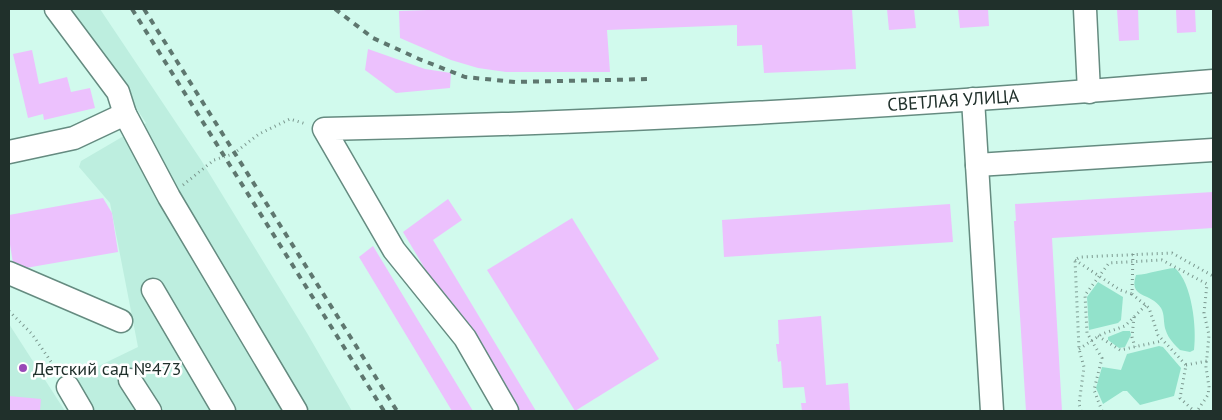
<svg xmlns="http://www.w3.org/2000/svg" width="1222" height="420" viewBox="0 0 1222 420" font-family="'PT Sans',sans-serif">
<rect width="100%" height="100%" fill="#d1faed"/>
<g fill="#bdeedf">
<path d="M68 9H100L201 160 307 333 352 411H94L76 377 138 347 110 203 79 167 81 161 146 123 89 36Z"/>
<path d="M9 324 65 411H9Z"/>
</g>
<g fill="#92e2cb">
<path d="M1175 268C1192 283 1197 328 1194 350L1190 352 1180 350C1175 345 1168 338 1166 331 1163 324 1165 314 1161 308 1151 292 1128 299 1136 275 1150 274 1161 269 1175 268Z"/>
<path d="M1098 282 1123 297 1121 320 1118 323 1089 330 1087 297Z"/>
<path d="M1123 331H1130L1131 335 1125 347 1119 348 1108 340V337Z"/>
<path d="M1159 346 1163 347 1181 368 1174 396 1140 405 1127 391H1123L1103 404 1096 388 1102 367 1121 370 1127 354Z"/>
</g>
<g fill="#ecc1fd">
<path d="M456 9H852L856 69 764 73 762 45 737 46V25L607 30 610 72H506L478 68 451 60 400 38 399 11Z"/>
<path d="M887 9H914L916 28 889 30Z"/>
<path d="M958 9H988L989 26 960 28Z"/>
<path d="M1117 9H1138L1139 40 1119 41Z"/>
<path d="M1176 9H1195L1196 32 1177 33Z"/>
<path d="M368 49 425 69 451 73 450 88 396 93 365 70Z"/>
<path d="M32 50 39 84 67 77 71 92 90 88 95 108 44 120 43 114 28 118 13 54Z"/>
<path d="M1213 192V228L1052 238 1062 411H1026L1014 221H1016L1015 204Z"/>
<path d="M103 198 112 213 118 252 14 270 9 238V215Z"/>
<path d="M448 199 462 220 433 240 536 411H510L403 232Z"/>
<path d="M950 204 953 242 724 257 722 220Z"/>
<path d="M572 218 659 359 575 411 487 270Z"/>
<path d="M373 246 473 411H452L359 257Z"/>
<path d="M821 316 826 385 848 383 850 411H802L801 403H806L804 387 783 388 781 361 778 362 776 344H779L778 320Z"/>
<path d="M9 396 41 399 40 411H9Z"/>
</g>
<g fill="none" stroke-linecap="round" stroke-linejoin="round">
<defs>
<g id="minor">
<path d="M56 9 118 92 125 114 169 197 296 411"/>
<path d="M1085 9 1089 92"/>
<path d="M973 99 992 411"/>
<path d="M9 152 74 138 125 114"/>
<path d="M977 165 1213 150"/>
<path d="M9 273 121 321"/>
<path d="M153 290 224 411"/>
<path d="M130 380 150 411"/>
<path d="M68 387 82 411"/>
<path d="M507 411 465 338 394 250 324 129C621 123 917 106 1213 81"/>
</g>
</defs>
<use href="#minor" stroke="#658b80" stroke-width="25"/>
<g stroke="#7b988f" stroke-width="3" stroke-dasharray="1 4" stroke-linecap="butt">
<path d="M183 185 214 160 233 154 259 134 290 119 306 124"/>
<path d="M1133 254 1132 294 1149 308 1158 335 1186 365 1180 398 1194 411"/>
<path d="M1075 260 1120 290 1132 294"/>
<path d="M9 311 32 334 58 372"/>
<path d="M1134 317 1132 337 1135 347"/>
<path d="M1098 336 1120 350 1162 341"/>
<path d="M1079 349 1102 334 1125 326 1146 305"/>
<path d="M1186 365 1207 361"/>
<path d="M1081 411 1079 404 1084 367 1079 349 1075 260 1080 257 1172 253 1213 276"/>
<path d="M1102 411 1094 390 1102 358 1087 333 1085 295 1109 263 1162 260 1207 284 1204 313 1209 335 1206 367 1209 387 1208 395 1197 411"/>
</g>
<use href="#minor" stroke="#fff" stroke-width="22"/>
<g stroke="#5e776f" stroke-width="4" stroke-dasharray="6 6" stroke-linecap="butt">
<path d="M132 9 384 411"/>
<path d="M144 9 397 411"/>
<path d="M335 9 373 38 419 59 465 77 515 82 652 79"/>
</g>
</g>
<circle fill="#9948b7" stroke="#fff" stroke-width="2" cx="23" cy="368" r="5"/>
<g text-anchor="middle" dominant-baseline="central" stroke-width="5" stroke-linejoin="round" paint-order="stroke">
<g font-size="18" fill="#20302b" stroke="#fff">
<text transform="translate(953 100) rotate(-4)">СВЕТЛАЯ УЛИЦА</text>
</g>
<g font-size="18" fill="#20302b" stroke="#fff" text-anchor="start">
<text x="33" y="368">Детский сад №473</text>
</g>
</g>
<rect width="1222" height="420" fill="none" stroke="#20302b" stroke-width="20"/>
</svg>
